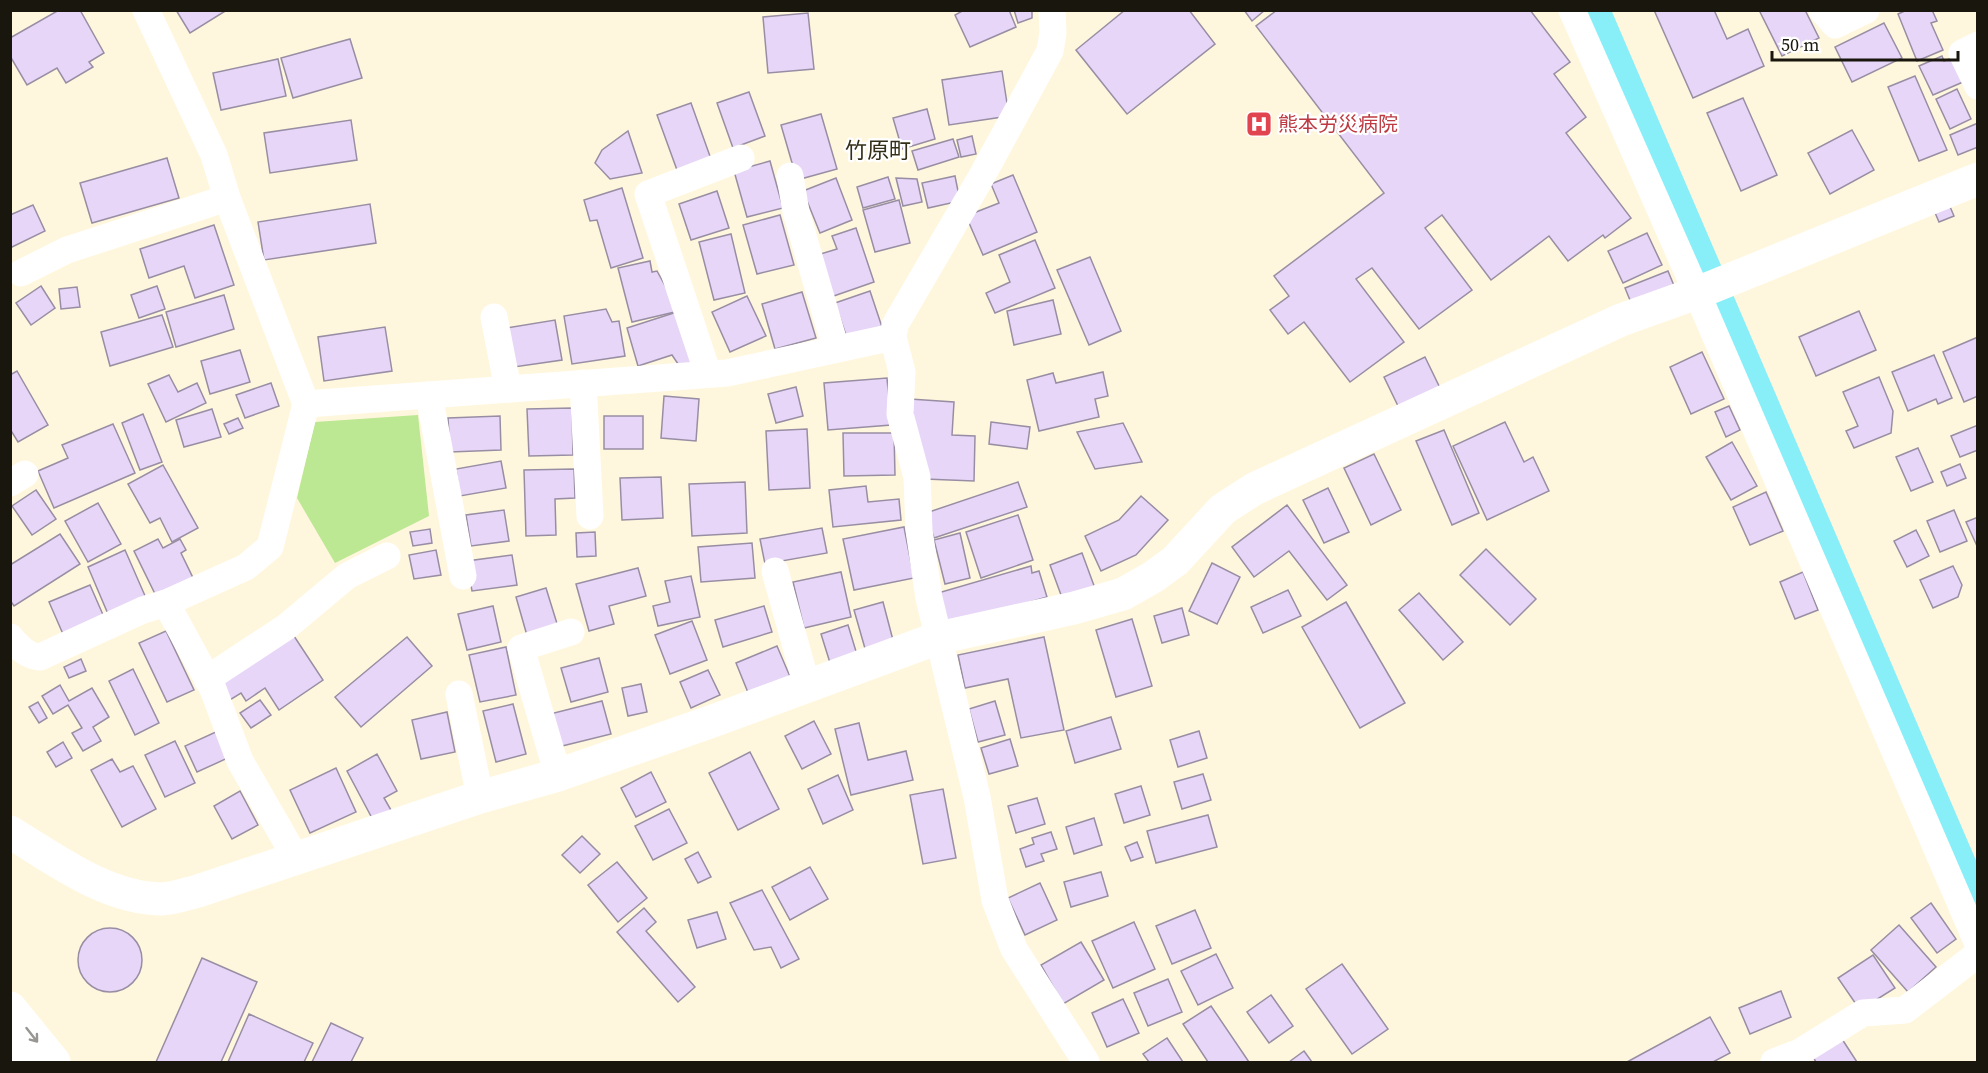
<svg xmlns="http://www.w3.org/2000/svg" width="1988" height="1073" viewBox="0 0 1988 1073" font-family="'Source Serif 4','Noto Sans JP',serif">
<rect width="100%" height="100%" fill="#fff7dd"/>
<path fill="#bce793" d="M418 415 429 516 335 563 297 498 315 422Z"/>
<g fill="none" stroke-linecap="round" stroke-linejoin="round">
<g stroke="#88eff8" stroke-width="26">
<path d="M1597 10 1711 275"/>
<path d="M1722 302 1978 898"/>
</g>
</g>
<g fill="#e7d6f8" stroke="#988ea4" stroke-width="1.5">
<path d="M59 10H80L104 53 89 62 93 67 66 83 57 68 27 85 10 56V38Z"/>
<path d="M176 10H227L190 33Z"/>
<path d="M964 10H1009L1016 27 970 47 955 15Z"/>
<path d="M1014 10H1032V18L1018 23Z"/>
<path d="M1125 10H1189L1215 44 1127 114 1076 50Z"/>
<path d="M1244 10H1265L1252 21Z"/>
<path d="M1277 10H1530L1570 62 1554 74 1586 117 1566 133 1631 218 1605 238 1603 235 1568 261 1549 236 1491 280 1442 215 1425 228 1472 290 1419 329 1372 268 1356 279 1404 342 1350 382 1304 322 1288 334 1270 310 1289 296 1274 276 1384 193 1256 26Z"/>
<path d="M1654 10H1714L1727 39 1748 29 1764 66 1693 98Z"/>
<path d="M1759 10H1805L1819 38 1782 56Z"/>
<path d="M1907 10H1932L1937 21 1931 23 1943 50 1917 61 1898 14Z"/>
<path d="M808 13 814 69 768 73 763 17Z"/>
<path d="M1884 23 1902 58 1852 82 1835 47Z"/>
<path d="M350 39 362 78 293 98 281 58Z"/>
<path d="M1942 56 1944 61 1952 58 1963 82 1933 95 1919 66Z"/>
<path d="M278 59 286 96 221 110 213 73Z"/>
<path d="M1002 71 1009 116 949 125 942 80Z"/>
<path d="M1915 76 1947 150 1919 161 1888 87Z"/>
<path d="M1957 89 1971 119 1950 129 1936 99Z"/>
<path d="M749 92 765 136 733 148 717 103Z"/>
<path d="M1743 98 1777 175 1741 191 1707 113Z"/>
<path d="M691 103 711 159 677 170 657 115Z"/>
<path d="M927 109 935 139 902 149 893 118Z"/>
<path d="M821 114 837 169 797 180 781 125Z"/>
<path d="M351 120 357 160 270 173 264 133Z"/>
<path d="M1978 123V147L1958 155 1950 135Z"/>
<path d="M1852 130 1874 170 1830 194 1808 153Z"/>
<path d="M628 131 642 173 610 179 595 163 602 150Z"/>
<path d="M972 136 976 154 961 157 957 140Z"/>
<path d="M953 139 959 157 918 170 912 151Z"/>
<path d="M167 158 179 198 92 223 80 183Z"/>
<path d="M770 161 783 208 747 217 734 171Z"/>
<path d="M1013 175 1037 232 983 255 966 216 999 203 991 184Z"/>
<path d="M955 176 960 201 928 208 922 183Z"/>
<path d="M888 177 895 199 863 208 857 187Z"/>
<path d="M836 178 852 220 820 233 803 191Z"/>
<path d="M896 178 917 179 922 202 903 206Z"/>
<path d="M622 188 643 258 611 268 597 220 590 221 584 200Z"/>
<path d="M717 191 729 228 691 240 679 204Z"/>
<path d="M899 200 910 243 875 252 863 210Z"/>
<path d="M1948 202 1954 216 1939 222 1933 208Z"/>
<path d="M370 204 376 243 264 260 258 222Z"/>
<path d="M33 205 45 231 10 248V215Z"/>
<path d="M780 215 794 265 757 274 743 225Z"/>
<path d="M214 225 234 285 195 298 184 266 149 278 140 249Z"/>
<path d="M856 228 874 282 828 298 814 256 837 249 832 236Z"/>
<path d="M1647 233 1662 265 1623 283 1608 251Z"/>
<path d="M731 234 745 293 714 300 699 242Z"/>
<path d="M1035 240 1055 288 995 313 986 293 1010 282 999 255Z"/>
<path d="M1090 257 1121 331 1089 345 1057 270Z"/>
<path d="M650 261 652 272 657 271 679 311 632 322 618 268Z"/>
<path d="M1668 271 1675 288 1632 305 1625 288Z"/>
<path d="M41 286 55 308 31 325 16 303Z"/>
<path d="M157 286 165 309 139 318 131 295Z"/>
<path d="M77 287 80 307 61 309 59 289Z"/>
<path d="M870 291 882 327 847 338 835 303Z"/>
<path d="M802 292 816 338 775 349 762 304Z"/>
<path d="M224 295 234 329 176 347 166 312Z"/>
<path d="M747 296 766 336 730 352 712 312Z"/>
<path d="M1053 300 1061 334 1014 345 1007 311Z"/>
<path d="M606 309 612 322 619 321 625 356 572 364 564 316Z"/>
<path d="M683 310 700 365 682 370 672 355 638 366 627 328Z"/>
<path d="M1859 311 1876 350 1816 376 1799 337Z"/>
<path d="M162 315 173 347 110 366 101 332Z"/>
<path d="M555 320 562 360 514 367 507 328Z"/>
<path d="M385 327 392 371 324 381 318 337Z"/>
<path d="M1978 337V396L1964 402 1943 352Z"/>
<path d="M240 350 250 382 210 394 201 361Z"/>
<path d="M1702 352 1724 399 1691 414 1670 367Z"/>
<path d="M1934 355 1952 398 1938 404 1936 399 1908 411 1892 372Z"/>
<path d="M1425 357 1440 388 1399 408 1384 377Z"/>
<path d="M17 371 48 425 18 442 10 429V375Z"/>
<path d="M1103 372 1108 396 1095 399 1099 417 1039 431 1027 380 1053 373 1056 383Z"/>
<path d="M169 375 178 392 197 383 206 403 166 422 148 384Z"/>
<path d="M1879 377 1893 411 1891 433 1854 448 1846 431 1858 426 1843 392Z"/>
<path d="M887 378 891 425 828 430 824 383Z"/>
<path d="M271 383 279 406 245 418 236 395Z"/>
<path d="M796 387 803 416 776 423 768 394Z"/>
<path d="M664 396 699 399 696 441 661 438Z"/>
<path d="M910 399 954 402 952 435 975 436 974 481 925 479Z"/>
<path d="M1729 406 1740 430 1726 437 1715 412Z"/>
<path d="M572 408 573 455 529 456 527 409Z"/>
<path d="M212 409 221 437 184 447 176 420Z"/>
<path d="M143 414 162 462 140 470 122 423Z"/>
<path d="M500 416 501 450 450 452 448 418Z"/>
<rect x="604" y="416" width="39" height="33"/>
<path d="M238 418 243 428 229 434 224 424Z"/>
<path d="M991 422 1030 427 1027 449 989 444Z"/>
<path d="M1505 422 1524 462 1533 457 1549 491 1487 520 1453 446Z"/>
<path d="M1123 423 1142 462 1095 469 1077 432Z"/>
<path d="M113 424 135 473 54 508 38 471 68 458 62 445Z"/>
<path d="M1978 425V450L1960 457 1951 436Z"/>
<path d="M807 429 810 488 769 490 766 431Z"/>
<path d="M1444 430 1479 513 1452 525 1416 441Z"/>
<path d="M843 433H894L895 475 844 476Z"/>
<path d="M1732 442 1757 486 1731 500 1706 457Z"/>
<path d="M1918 448 1933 482 1911 491 1896 457Z"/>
<path d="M1374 454 1401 510 1371 525 1344 468Z"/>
<path d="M501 461 506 488 460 496 456 469Z"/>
<path d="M1960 464 1966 478 1947 486 1941 472Z"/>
<path d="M163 465 198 528 172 542 160 518 150 523 128 484Z"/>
<path d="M574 469 575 498 555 499 556 535 526 536 524 470Z"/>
<path d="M661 477 663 518 622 520 620 478Z"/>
<path d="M745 482 747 533 692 536 689 484Z"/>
<path d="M1018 482 1027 507 934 538 926 513Z"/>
<path d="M866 486 868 502 899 499 901 520 833 527 829 490Z"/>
<path d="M1328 488 1349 532 1324 543 1303 500Z"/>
<path d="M36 490 56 519 32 535 12 506Z"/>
<path d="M1766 492 1783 531 1750 545 1733 507Z"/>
<path d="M1141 496 1168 520 1136 555 1101 571 1085 536 1119 520Z"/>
<path d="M98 503 121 544 88 562 65 521Z"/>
<path d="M1287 505 1347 585 1327 600 1289 551 1254 577 1232 547Z"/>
<path d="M504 510 509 541 471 546 466 515Z"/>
<path d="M1954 510 1967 541 1940 552 1927 521Z"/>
<path d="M1018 515 1033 560 981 578 966 532Z"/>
<path d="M1978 517V545L1977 546 1966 522Z"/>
<path d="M904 527 914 578 854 590 843 539Z"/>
<path d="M822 528 827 553 765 564 760 539Z"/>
<path d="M430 529 432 543 413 546 410 532Z"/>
<path d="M1916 530 1929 556 1907 567 1894 541Z"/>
<path d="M595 532 596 556 577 557 576 533Z"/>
<path d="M960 533 970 578 945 584 934 540Z"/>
<path d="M60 534 80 564 14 606 10 600V565Z"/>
<path d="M158 539 163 548 180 539 186 550 181 553 196 584 159 602 134 551Z"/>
<path d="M752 543 755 578 701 582 698 547Z"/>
<path d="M1486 549 1536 599 1510 625 1460 575Z"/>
<path d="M125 550 146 598 108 614 88 567Z"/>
<path d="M436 550 441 575 414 579 409 555Z"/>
<path d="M1082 553 1096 591 1064 603 1050 565Z"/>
<path d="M512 555 517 585 472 591 467 561Z"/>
<path d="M1212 563 1240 577 1217 624 1189 611Z"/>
<path d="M1031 566 1032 573 1039 571 1047 597 948 626 938 593Z"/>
<path d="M1953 566 1962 585 1958 597 1933 608 1920 580Z"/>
<path d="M638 568 646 596 609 606 614 624 589 631 576 584Z"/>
<path d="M841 572 851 617 804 628 793 582Z"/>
<path d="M1803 572 1818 610 1795 619 1780 582Z"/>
<path d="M691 576 700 617 658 626 653 606 670 602 665 581Z"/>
<path d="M90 585 104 617 63 634 49 602Z"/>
<path d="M546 588 559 630 528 639 516 597Z"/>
<path d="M1288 590 1301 616 1263 633 1251 607Z"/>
<path d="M1419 593 1463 642 1443 660 1399 610Z"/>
<path d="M883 602 894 644 866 652 854 610Z"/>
<path d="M1346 602 1405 703 1360 728 1302 627Z"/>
<path d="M493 606 501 642 467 650 458 614Z"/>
<path d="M764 606 772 632 723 647 715 620Z"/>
<path d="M1182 608 1189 635 1162 643 1154 616Z"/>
<path d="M1132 619 1152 686 1116 697 1096 630Z"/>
<path d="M692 621 707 660 670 674 655 635Z"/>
<path d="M848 625 858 658 831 666 821 634Z"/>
<path d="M166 631 194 690 167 702 139 643Z"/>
<path d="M292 633 323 680 279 710 265 688 246 701 241 693 225 703 213 686Z"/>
<path d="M407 637 432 666 361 727 335 697Z"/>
<path d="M1044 637 1064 730 1021 738 1008 679 965 688 958 655Z"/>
<path d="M777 646 791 679 749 695 736 663Z"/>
<path d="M506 647 516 695 480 702 469 655Z"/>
<path d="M599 658 608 692 571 702 561 668Z"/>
<path d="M81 659 86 671 69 678 64 667Z"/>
<path d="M133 669 159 723 135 735 109 681Z"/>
<path d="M708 670 720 695 691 708 680 682Z"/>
<path d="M641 684 647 712 628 716 622 688Z"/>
<path d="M60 685 69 701 92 688 109 717 93 727 101 741 83 751 72 733 82 728 68 705 53 714 42 696Z"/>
<path d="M260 700 271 715 251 728 240 713Z"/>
<path d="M602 701 611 734 558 747 550 714Z"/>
<path d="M995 701 1005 735 978 742 969 709Z"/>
<path d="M38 702 47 718 39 723 29 707Z"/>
<path d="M513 704 526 754 496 762 483 711Z"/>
<path d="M447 712 455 752 421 759 412 720Z"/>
<path d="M1111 717 1121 749 1075 763 1066 731Z"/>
<path d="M814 721 831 754 802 769 785 736Z"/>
<path d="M859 723 868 760 906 751 913 780 851 795 835 729Z"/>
<path d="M218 731 230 757 197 772 185 746Z"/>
<path d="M1199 731 1207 758 1178 767 1170 740Z"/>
<path d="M1010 739 1018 766 989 774 981 748Z"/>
<path d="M175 741 195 783 165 797 145 755Z"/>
<path d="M63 742 72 758 56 767 47 752Z"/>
<path d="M750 752 779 809 738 830 709 773Z"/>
<path d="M377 754 397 791 384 798 391 810 373 820 347 771Z"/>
<path d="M112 759 120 772 133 766 156 809 122 827 91 770Z"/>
<path d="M336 768 356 812 310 833 290 790Z"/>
<path d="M651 772 666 802 636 817 621 788Z"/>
<path d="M1203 774 1211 800 1182 809 1174 782Z"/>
<path d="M838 775 853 810 823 824 808 789Z"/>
<path d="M1141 786 1150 815 1124 823 1115 794Z"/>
<path d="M943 789 956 858 923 864 910 795Z"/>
<path d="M240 791 258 825 232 839 214 806Z"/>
<path d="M1037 798 1045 824 1016 833 1008 806Z"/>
<path d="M669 809 687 843 653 860 635 826Z"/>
<path d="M1208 815 1217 847 1156 863 1147 831Z"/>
<path d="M1094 818 1102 845 1074 854 1066 827Z"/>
<path d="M1051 832 1057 849 1041 854 1044 861 1026 867 1020 849 1034 844 1032 838Z"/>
<path d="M582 836 600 854 580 873 562 855Z"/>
<path d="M1137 842 1143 857 1131 861 1125 847Z"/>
<path d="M698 852 711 877 698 883 685 859Z"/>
<path d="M617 862 647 898 618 922 588 885Z"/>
<path d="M810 867 828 899 790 920 772 887Z"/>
<path d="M1101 872 1108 896 1071 907 1064 882Z"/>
<path d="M1040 883 1057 920 1025 935 1008 898Z"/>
<path d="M762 890 799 959 781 968 771 947 754 950 730 903Z"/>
<path d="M1931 903 1956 939 1937 953 1911 918Z"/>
<path d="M644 908 656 922 646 931 695 987 678 1002 617 932Z"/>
<path d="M1195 910 1211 948 1172 964 1156 926Z"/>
<path d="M717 912 726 939 697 948 688 920Z"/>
<path d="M1134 922 1155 969 1113 988 1092 941Z"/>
<path d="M1899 925 1936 967 1908 992 1871 950Z"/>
<circle cx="110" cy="960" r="32"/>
<path d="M1081 942 1104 980 1063 1004 1041 965Z"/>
<path d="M1216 954 1233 988 1198 1005 1181 971Z"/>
<path d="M1873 955 1895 988 1860 1010 1838 978Z"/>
<path d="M202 958 257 982 221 1062H156Z"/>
<path d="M1342 964 1388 1029 1352 1054 1306 989Z"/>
<path d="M1168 979 1182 1012 1148 1026 1134 993Z"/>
<path d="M1781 991 1791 1017 1750 1034 1739 1008Z"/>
<path d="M1271 995 1293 1026 1269 1043 1247 1012Z"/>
<path d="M1123 999 1139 1033 1107 1047 1092 1013Z"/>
<path d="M1211 1006 1249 1062H1208L1183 1024Z"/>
<path d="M249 1014 313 1043 304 1062H228Z"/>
<path d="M1710 1017 1730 1053 1713 1062H1627Z"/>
<path d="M331 1023 363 1038 351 1062H312Z"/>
<path d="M1167 1038 1183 1062H1149L1143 1054Z"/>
<path d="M1842 1039 1857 1062H1816L1813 1057Z"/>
<path d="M1304 1051 1312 1062H1289Z"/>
</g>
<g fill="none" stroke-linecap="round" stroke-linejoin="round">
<g stroke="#fff" stroke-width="27">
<path d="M146 10 214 155 227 198 306 404 270 547 246 567 166 603 213 689 240 761 297 860"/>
<path d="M1052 10 1053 33 1050 51 983 174 895 325 893 337 902 372 900 414 917 477 919 530 929 598 977 797 995 900 1014 949 1086 1062"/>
<path d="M1572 10 1697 293 1978 944"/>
<path d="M1822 10 1835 25 1866 10"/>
<path d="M1978 45 1962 53 1978 86"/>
<path d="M790 176 796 212 836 349"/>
<path d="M21 273 67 250 227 198"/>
<path d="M494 317 508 389"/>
<path d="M708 374 648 194 741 158"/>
<path d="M583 383 590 516"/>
<path d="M429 395 463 576"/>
<path d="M306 404 727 373 893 337"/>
<path d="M10 483 25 474"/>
<path d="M775 571 807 686"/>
<path d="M10 637C19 647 26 656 40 657L143 610 166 603"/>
<path d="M207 679 286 627 347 576 387 556"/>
<path d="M459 694 480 797"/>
<path d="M558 775 521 648 571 632"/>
<path d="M1774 1062 1800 1052 1863 1013 1905 1010 1978 954"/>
</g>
<g stroke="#fff" stroke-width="33">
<path d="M10 832C56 860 106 898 161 899 173 899 186 894 198 891L480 797 558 775 710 722 938 638 1074 608 1123 594 1153 577 1175 561 1223 509 1254 489 1621 320 1702 291 1978 179"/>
<path d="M10 1008 54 1062"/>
<path d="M10 1051 20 1062"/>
</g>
</g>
<defs><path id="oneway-shaft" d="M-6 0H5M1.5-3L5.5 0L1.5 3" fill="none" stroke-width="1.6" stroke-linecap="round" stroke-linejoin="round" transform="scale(1.5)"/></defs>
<use stroke="#989692" href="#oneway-shaft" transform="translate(32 1035) rotate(52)"/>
<defs>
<symbol id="hospital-square" viewBox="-11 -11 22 22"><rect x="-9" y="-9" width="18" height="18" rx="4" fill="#e0444e" stroke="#fff"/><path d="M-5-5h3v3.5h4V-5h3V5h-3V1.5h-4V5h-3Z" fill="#fff"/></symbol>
</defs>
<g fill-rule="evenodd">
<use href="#hospital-square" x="1244" y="109" width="30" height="30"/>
</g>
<g text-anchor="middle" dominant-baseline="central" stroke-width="4.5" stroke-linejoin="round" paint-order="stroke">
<g font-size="20" fill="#be3a42" stroke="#fff" text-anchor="start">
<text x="1278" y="124">熊本労災病院</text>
</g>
<g font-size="22" fill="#352f1a" stroke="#fff">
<text x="878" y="150">竹原町</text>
</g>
</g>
<rect width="1988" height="1073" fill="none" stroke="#19160d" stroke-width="24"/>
<path d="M1772 51v9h186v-9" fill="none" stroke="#19160d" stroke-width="3"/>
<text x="1781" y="51" font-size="18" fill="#19160d" stroke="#ffffff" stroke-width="4.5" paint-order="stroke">50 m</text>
</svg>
